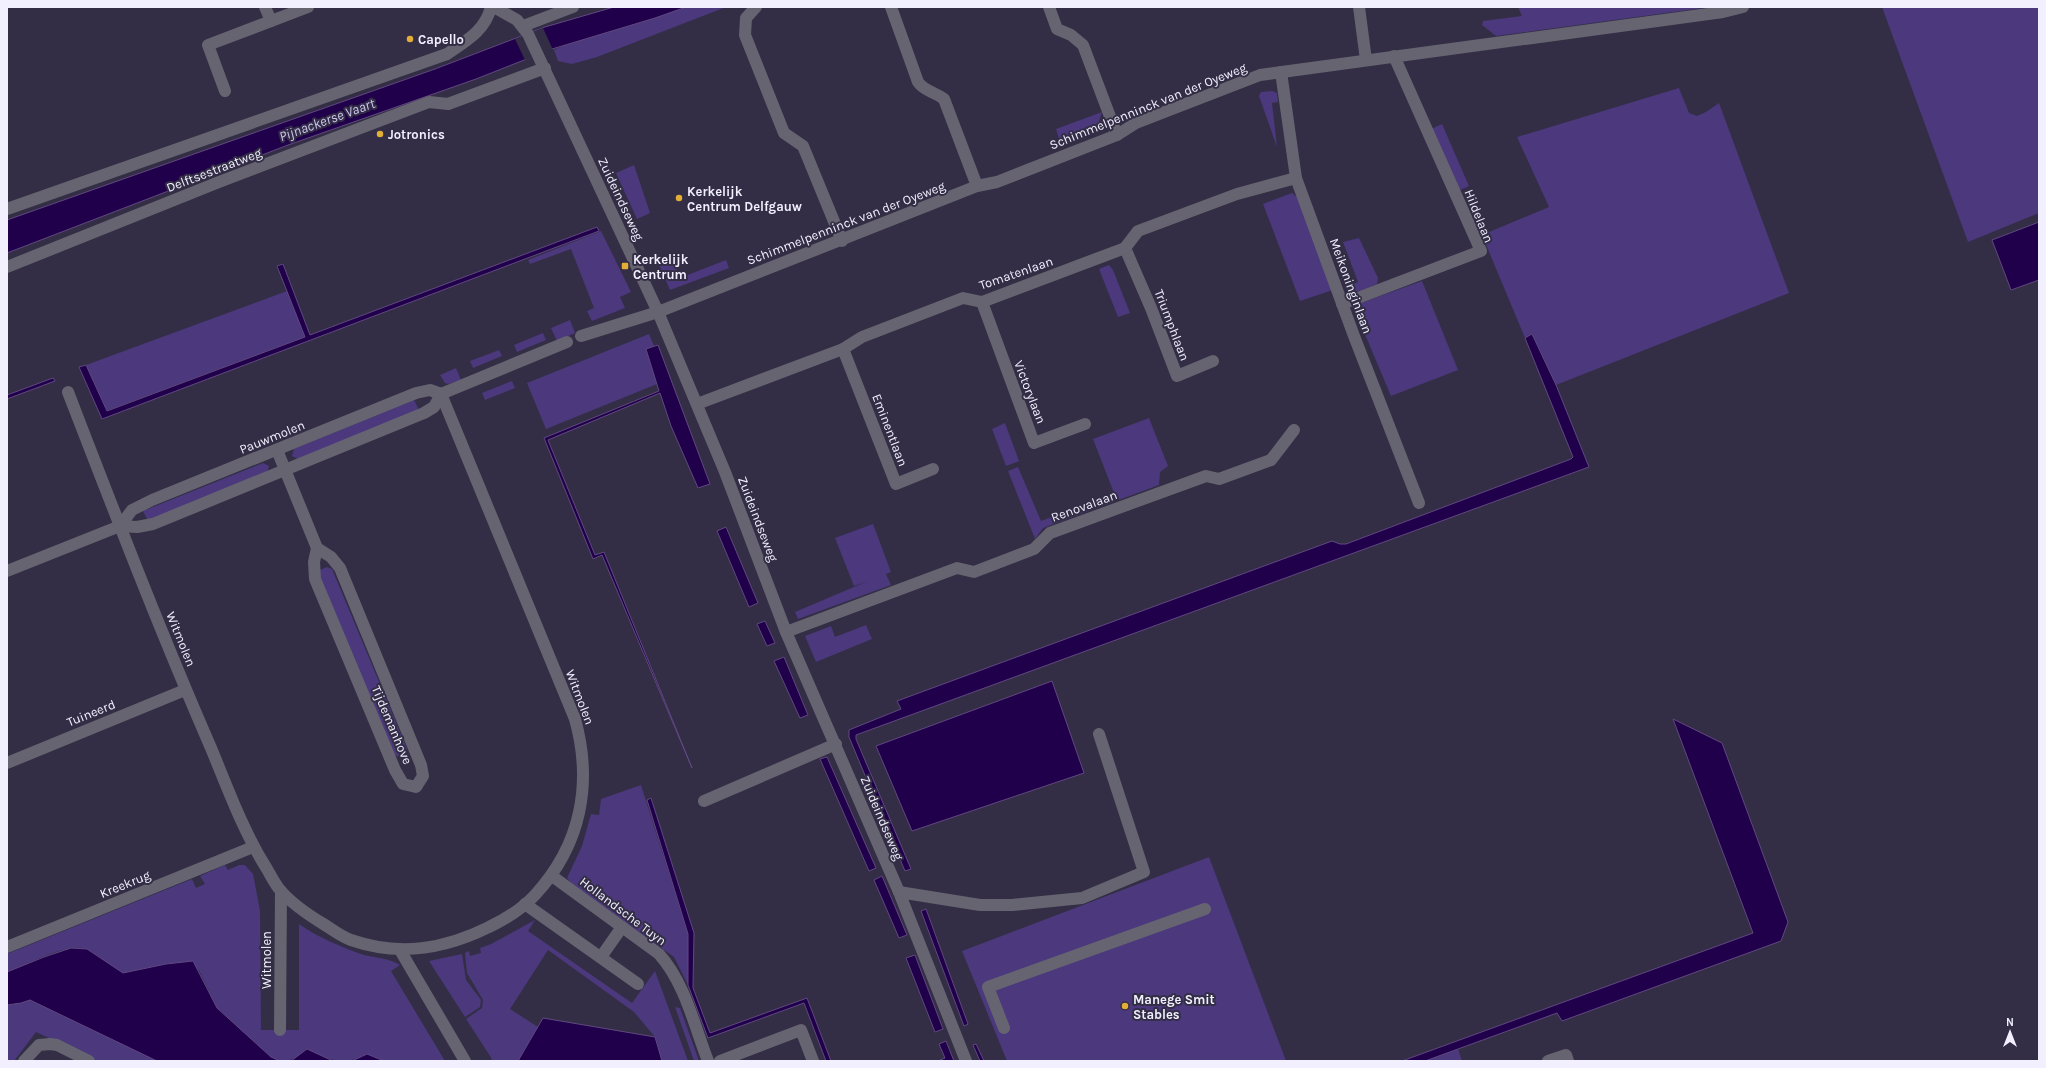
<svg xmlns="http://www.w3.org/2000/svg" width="2046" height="1068" viewBox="0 0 2046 1068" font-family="Karla,sans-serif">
<rect width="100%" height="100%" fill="#332e45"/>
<g fill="#4b387d">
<path d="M686 7H742H726L597 57 572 64 558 61 554 50 572 42 654 18Z"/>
<path d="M1518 7H1710L1496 36 1482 25 1483 21 1522 16Z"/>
<path d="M1882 7H2039V213L1968 242Z"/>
<path d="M1679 88 1689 113 1697 116 1706 112 1719 103 1789 293 1556 385 1532 335 1525 338 1482 235 1549 207 1517 137Z"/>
<path d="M1272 91 1277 93 1278 102 1272 103 1277 147 1259 96 1261 92Z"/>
<path d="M1102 112 1097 128 1060 142 1056 129Z"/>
<path d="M1442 124 1469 186 1458 191 1431 129Z"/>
<path d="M634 165 650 213 637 219 616 173Z"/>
<path d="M1292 193 1297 197 1333 290 1300 301 1263 204Z"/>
<path d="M601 231 631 292 620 297 625 308 592 321 587 311 594 308 571 249 530 264 528 260Z"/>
<path d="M1359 238 1378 278 1377 284C1367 288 1353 297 1346 287L1358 282 1343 242Z"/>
<path d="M726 260 729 268 670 290 659 265 673 261 680 278Z"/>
<path d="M1109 265 1113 270 1130 313 1118 317 1099 269Z"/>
<path d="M1422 281 1458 370 1391 396 1356 313 1361 303Z"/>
<path d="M287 291 305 337 106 411 86 365Z"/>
<path d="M570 320 575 333 557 341 551 328Z"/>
<path d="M543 333 546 340 517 352 514 345Z"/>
<path d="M649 334 654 346 646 349 657 384 546 429 527 383Z"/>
<path d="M499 350 502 356 473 368 470 361Z"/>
<path d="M456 368 461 380 448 384 445 383 440 375Z"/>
<path d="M512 381 515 388 485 400 482 393Z"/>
<path d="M414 400 419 410 298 459 292 456 294 449Z"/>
<path d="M1149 418 1168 466 1160 472 1159 485 1043 528 1035 539 1008 471 1018 467 1041 521 1114 493 1093 439Z"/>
<path d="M1005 423 1019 461 1006 466 992 429Z"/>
<path d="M263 463 269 466 267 473 148 521 143 511Z"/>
<path d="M873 524 891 572 886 574 891 585 798 619 795 612 868 581 854 586 835 538Z"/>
<path d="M327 567 332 569 407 749 405 754 400 757 393 755 318 576 320 570Z"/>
<path d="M866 625 872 639 816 662 805 636 831 626 835 637Z"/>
<path d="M641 785 688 934V985L674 957 574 887 567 878 582 846 591 814 599 815 601 799Z"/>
<path d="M1209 857 1286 1061H1007L962 951Z"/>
<path d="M225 865 228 870 239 865H245L253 874 260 911 261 1030H299V924C319 938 341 947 364 955 376 958 389 958 400 965L391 971 445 1061H384L367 1054C341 1067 331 1060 307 1049 292 1060 288 1065 271 1057L217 1008 199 970 166 964 123 973C109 968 100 954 86 949 67 942 26 965 7 972V954L192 879 196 888 205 884 200 876Z"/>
<path d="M535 920 528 931 632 1003 655 971 688 1061H662L655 1037 634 1012 548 950 510 1009 538 1027 518 1061H488L492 1059 466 1019 482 1008 483 1000 467 973 465 953 469 951 470 956 481 953 480 948 491 944Z"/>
<path d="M462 954 466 980 481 1000 480 1007 465 1017 429 961Z"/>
<path d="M30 999 153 1059 157 1061H98L36 1032 14 1061H7V1005L21 1003Z"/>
<path d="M675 1007 680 1008 699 1061H694Z"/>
<path d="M1458 1049 1462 1061H1425Z"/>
</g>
<g fill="#21004b" stroke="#604881">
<path d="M614 7H686L655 18 552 49 476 79 288 145 7 253V220L435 69 545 27Z"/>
<path d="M2039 222V280L2011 290 1992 240Z"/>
<path d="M597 227 599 231 102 419 79 367 86 365 107 411 305 337 277 266 283 264 310 335Z"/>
<path d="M1532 334 1556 385 1589 467 856 735V739L911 869 905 871 849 737V730L901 709 897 701 1332 541 1340 544H1346L1571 459 1573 457 1525 338Z"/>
<path d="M658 345 710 484 698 488 671 426 660 393 548 440 595 555 604 552 692 768 602 555 593 559 544 438 659 391 646 349Z"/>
<path d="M53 378 55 381 7 399V395Z"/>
<path d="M726 527 758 603 749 607 717 531Z"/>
<path d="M765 621 775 643 767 646 757 624Z"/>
<path d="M784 657 808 715 800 718 774 661Z"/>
<path d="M1052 681 1084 773 912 831 876 746Z"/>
<path d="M1673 719 1722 743 1788 922 1781 941 1562 1021 1557 1013 1425 1061H1402L1753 933Z"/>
<path d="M827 757 876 868 869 871 820 759Z"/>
<path d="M651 798 694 933 693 988 710 1033 807 998 831 1061H826L804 1003 708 1038 688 985V934L647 800Z"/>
<path d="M882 876 907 935 899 938 874 880Z"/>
<path d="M926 909 968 1024 964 1026 921 911Z"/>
<path d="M71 948 87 949 123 973 166 964 193 961 217 1008 271 1057 280 1061H157L30 1000 21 1003 7 1005V972L44 957Z"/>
<path d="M915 955 943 1029 935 1032 906 958Z"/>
<path d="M543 1018 655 1037 662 1061H518Z"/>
<path d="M946 1041 954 1061H938L945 1058 939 1044Z"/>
<path d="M976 1044 984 1061H980L973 1045Z"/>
<path d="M307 1049 333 1061H291Z"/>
<path d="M367 1054 384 1061H352Z"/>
</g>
<path fill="#332e45" d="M543 28 553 50 525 60 515 39Z"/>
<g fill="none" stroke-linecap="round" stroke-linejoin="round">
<g stroke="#666470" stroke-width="12">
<path d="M265 7 271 21"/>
<path d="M494 7 517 20 528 34 658 312 725 472 786 632 899 892 966 1061"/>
<path d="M756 7 746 18 745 35 784 133 803 146 842 241"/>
<path d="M891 7 918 82C924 91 935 92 944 99L977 186"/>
<path d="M1049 7 1057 29 1071 35 1083 45 1117 135"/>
<path d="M1359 7 1366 60"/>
<path d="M523 26 573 7"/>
<path d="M1281 72 1296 178 1354 336 1419 503"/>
<path d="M225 91 208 45 308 7"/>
<path d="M7 209 447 54C466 41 485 31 491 7"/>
<path d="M1125 248 1151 308 1177 376 1213 361"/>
<path d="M7 267 219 182 429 102 448 104 545 68"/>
<path d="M982 302 1034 443 1085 424"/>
<path d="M1342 304 1481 251 1394 56"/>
<path d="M581 336 658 312 977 186 997 182 1117 135 1136 123 1260 75 1723 12 1743 7"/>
<path d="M843 349 896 484 933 469"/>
<path d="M68 392C114 511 160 631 211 748 228 789 243 831 267 869 271 876 275 884 280 890 292 904 310 916 325 925 333 930 342 937 351 940 400 957 445 949 489 927 506 919 523 908 535 895 581 845 593 784 575 719L441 394"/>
<path d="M697 404 843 349 862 337 963 298 982 302 1125 248 1138 231 1237 194 1296 178"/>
<path d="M277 450 317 548 331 557 340 568 421 765 423 776 416 787 403 784 395 770 315 579 314 562 317 548"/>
<path d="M120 526 132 510 152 500 416 393 430 390 441 394"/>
<path d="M7 571 120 526 137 527 153 524 424 413 434 407 441 394 567 342"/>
<path d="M786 632 957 568 974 572 1034 549 1050 533 1206 476 1219 479 1271 460 1294 430"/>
<path d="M7 763 185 690"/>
<path d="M704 801 836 744"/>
<path d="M552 876 659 954C685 983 694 1025 708 1061"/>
<path d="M899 892 980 905H1012L1082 898 1144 872 1099 734"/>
<path d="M525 904 638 984"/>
<path d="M7 947 253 847"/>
<path d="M400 950 465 1061"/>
<path d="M601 957 622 927"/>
<path d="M1004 1028 988 987 1205 909"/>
<path d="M280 1030 281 891"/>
<path d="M24 1061 39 1045 50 1044 57 1045 89 1061"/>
<path d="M720 1061 801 1030 813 1061"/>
<path d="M1548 1061 1566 1055 1568 1061"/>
</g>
</g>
<g fill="#e3ae35" stroke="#332e45" stroke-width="1.5">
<circle cx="410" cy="39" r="4"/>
<circle cx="380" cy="134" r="4"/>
<circle cx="679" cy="198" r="4"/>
<rect x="621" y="262" width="8" height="8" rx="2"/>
<circle cx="1125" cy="1006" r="4"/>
</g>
<g text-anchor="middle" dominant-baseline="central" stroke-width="4" stroke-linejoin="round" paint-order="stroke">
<g font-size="13" font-weight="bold" fill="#f2f0ff" stroke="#332e45" text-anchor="start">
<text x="418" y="39">Capello</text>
<text x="388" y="134">Jotronics</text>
<text x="687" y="191">Kerkelijk<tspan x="687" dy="15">Centrum Delfgauw</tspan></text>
<text x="633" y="259">Kerkelijk<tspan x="633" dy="15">Centrum</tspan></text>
<text x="1133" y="999">Manege Smit<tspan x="1133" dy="15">Stables</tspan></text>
</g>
<g font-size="13" fill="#f2f0ff" stroke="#332e45">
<text transform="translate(1148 106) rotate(-22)">Schimmelpenninck van der Oyeweg</text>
<text transform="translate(214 170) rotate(-21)">Delftsestraatweg</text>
<text transform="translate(621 199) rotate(65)">Zuideindseweg</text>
<text transform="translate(1479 216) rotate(68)">Hildelaan</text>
<text transform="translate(846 223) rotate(-21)">Schimmelpenninck van der Oyeweg</text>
<text transform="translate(1016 273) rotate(-19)">Tomatenlaan</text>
<text transform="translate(1351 286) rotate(70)">Meikoninginlaan</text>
<text transform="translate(1172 325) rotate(69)">Triumphlaan</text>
<text transform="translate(1030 392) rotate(69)">Victorylaan</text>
<text transform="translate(890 430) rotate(69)">Eminentlaan</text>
<text transform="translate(272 437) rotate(-22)">Pauwmolen</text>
<text transform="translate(1084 506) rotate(-20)">Renovalaan</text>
<text transform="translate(758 519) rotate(69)">Zuideindseweg</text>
<text transform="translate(181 639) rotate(68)">Witmolen</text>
<text transform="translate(580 697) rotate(69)">Witmolen</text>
<text transform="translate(91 713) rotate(-22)">Tuineerd</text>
<text transform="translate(392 725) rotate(67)">Tijdemanhove</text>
<text transform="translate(882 818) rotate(67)">Zuideindseweg</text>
<text transform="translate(125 884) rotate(-22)">Kreekrug</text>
<text transform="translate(623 911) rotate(37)">Hollandsche Tuyn</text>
<text transform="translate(266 960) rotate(-90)">Witmolen</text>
</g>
<g font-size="14" font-style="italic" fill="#cec6f2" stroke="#332e45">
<text transform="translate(327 120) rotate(-20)">Pijnackerse Vaart</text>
</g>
</g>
<rect width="2046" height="1068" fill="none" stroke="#f2f0ff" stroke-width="16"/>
<g transform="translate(2010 1032)" stroke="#332e45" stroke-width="3" paint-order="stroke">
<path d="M0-3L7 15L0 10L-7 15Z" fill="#f2f0ff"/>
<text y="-6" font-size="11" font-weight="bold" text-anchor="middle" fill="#f2f0ff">N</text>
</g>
</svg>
